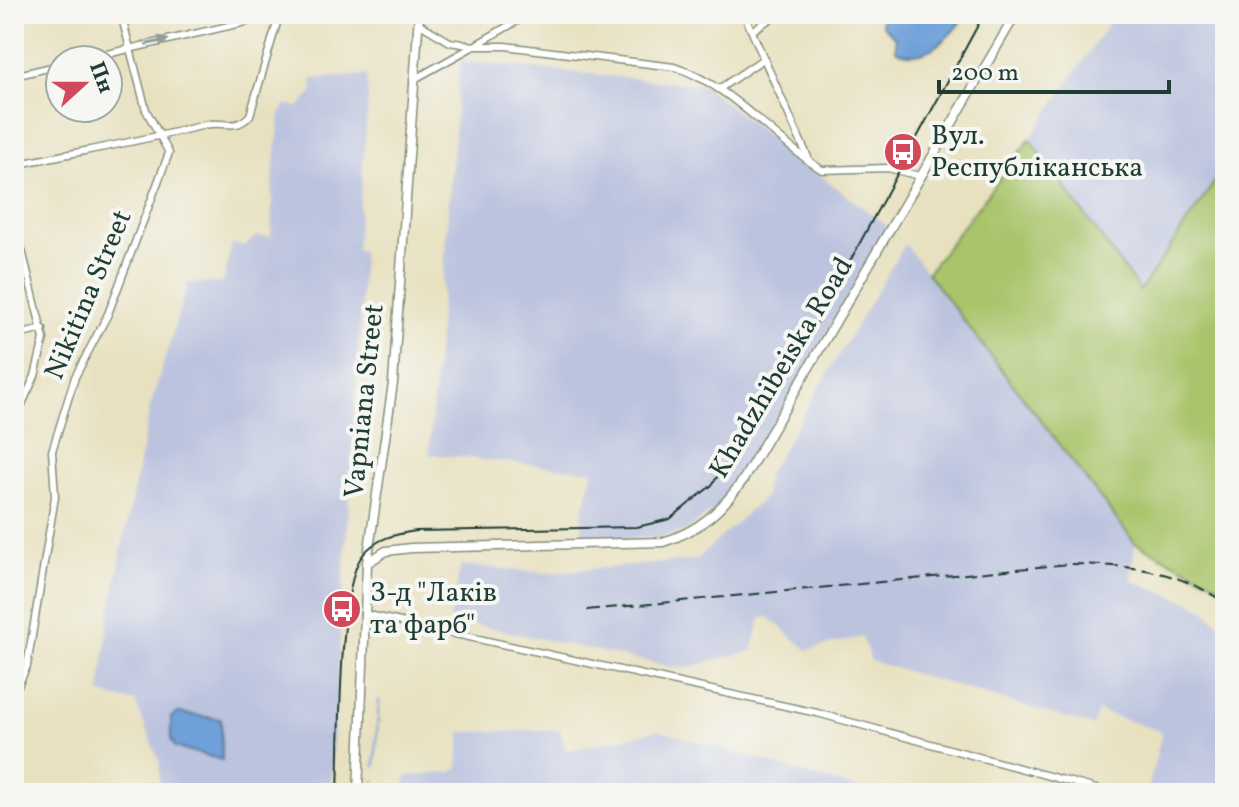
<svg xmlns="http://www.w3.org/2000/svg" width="1239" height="807" viewBox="0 0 1239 807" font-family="Vollkorn,serif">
<rect width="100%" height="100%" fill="#f6f6f2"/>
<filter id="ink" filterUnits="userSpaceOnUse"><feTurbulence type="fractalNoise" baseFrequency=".0125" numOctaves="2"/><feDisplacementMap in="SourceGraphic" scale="16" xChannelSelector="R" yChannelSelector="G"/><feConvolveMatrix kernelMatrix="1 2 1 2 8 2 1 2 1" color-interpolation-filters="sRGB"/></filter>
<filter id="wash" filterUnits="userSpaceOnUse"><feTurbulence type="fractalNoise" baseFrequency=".006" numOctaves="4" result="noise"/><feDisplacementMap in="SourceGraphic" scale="32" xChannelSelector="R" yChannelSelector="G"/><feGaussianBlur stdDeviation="1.8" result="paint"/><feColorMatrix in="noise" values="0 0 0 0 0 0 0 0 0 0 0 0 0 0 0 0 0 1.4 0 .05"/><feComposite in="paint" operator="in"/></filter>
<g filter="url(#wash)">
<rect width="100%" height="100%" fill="#e8e1c0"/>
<g fill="#bcc3de">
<path d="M1115 14H1225V171L1141 293 1030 139Z"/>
<path d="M460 61 708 86 710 91 888 227 743 478 725 501 685 531 661 537 582 541V515L593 471 429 454Z"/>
<path d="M367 75 368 101 356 250 362 251 361 306 330 793H159L160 763 135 702 100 694 109 617 150 407 188 283H223L232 244 245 246 256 236 271 237 273 179 280 115 286 104 299 107 313 91 312 79Z"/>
<path d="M905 244 1135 543 1131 580 1202 607 1225 630V793H1147L1162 732 1098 711 1093 726 871 661 862 637 807 650 769 617 761 618 752 651 681 669 449 619 461 565 545 573 696 560 765 497 766 477Z"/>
<path d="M560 730 566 751 658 730 871 793H405L406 776 452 772 458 768 461 732Z"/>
</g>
<path fill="#a9c46a" stroke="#64804f" stroke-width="2" d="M1030 139 1140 291 1225 167V588L1135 543 927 273Z"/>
<g fill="#70a0da" stroke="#486e87" stroke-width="2">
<path d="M881 14H966C952 36 924 65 896 50V38L882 25Z"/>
<path d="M178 713 221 719 222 760 175 747 171 739V717Z"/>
</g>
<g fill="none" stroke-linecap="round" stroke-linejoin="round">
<g stroke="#70a0da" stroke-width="2">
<path d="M375 767 379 700"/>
<path d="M374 793 375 780"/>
</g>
</g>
</g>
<g filter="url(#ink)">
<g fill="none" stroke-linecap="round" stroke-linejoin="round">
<defs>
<g id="minor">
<path d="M744 14 810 162"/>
<path d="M418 23 450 42 474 46 529 14"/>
<path d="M752 31 777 14"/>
<path d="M81 60 281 14"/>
<path d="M14 76 60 65"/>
<path d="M413 80 474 46H505L674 67C732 85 771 138 822 170L888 168 920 176"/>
<path d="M719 89 763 59"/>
<path d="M14 165C77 152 142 141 205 125 223 120 236 132 250 115L279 16"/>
<path d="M14 218 44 339 35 376 14 421"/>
<path d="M14 336 43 329"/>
<path d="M364 614 817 713 1111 793"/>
<path d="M14 694 27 666 55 497 52 451 75 377 108 314 169 153 146 110 121 14"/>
</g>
<g id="tertiary">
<path d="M367 563 386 551 411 548 663 542C699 531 721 511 743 480L1016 14"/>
<path d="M358 793 367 563 393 383 419 14"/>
</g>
</defs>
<use href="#minor" stroke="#848f7a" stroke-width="9"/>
<use href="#tertiary" stroke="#848f7a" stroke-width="11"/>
<use href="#minor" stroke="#fff" stroke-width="6"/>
<use href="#tertiary" stroke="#fff" stroke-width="8"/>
<path stroke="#1f3d34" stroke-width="2" d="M338 793C340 747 338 586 362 556 375 538 396 534 416 531L637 527 670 519 712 485 818 320 984 14"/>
<path stroke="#1f3d34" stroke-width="2" stroke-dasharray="12 6" stroke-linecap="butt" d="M587 610 1070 564C1127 565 1177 569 1225 603"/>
</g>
<defs><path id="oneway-solid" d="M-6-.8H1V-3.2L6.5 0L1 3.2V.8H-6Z" transform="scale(2)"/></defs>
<use fill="#8f9e9a" href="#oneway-solid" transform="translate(157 42) rotate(-12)"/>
</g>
<defs>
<symbol id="bus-disc" viewBox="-11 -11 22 22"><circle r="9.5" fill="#d1495b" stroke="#f6f6f2"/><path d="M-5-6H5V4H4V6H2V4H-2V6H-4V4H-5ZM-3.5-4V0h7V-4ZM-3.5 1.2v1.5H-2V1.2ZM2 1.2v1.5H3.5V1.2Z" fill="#fff"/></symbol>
</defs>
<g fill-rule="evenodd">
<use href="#bus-disc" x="881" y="130" width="44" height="44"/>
<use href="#bus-disc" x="320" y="587" width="44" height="44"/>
</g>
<g text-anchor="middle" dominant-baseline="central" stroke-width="8" stroke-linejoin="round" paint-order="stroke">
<g font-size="28" fill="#1f3d34" stroke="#f6f6f2" text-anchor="start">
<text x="931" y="136">Вул.<tspan x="931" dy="32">Республіканська</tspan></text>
<text x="370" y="593">З-д "Лаків<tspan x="370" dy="32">та фарб"</tspan></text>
</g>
<g font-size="28" fill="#1f3d34" stroke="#f6f6f2">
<text transform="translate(89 295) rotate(-67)">Nikitina Street</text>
<text transform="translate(782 368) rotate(-59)">Khadzhibeiska Road</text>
<text transform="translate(365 401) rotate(-84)">Vapniana Street</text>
</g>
</g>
<rect width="1239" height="807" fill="none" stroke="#f6f6f2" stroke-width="48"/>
<g transform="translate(84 84) rotate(69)"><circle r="38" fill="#f6f6f2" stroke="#a0aca6" stroke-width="2"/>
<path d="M0-6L14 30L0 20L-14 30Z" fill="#d1495b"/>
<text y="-12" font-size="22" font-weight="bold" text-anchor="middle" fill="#1f3d34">Пн</text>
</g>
<path d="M939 80v12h230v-12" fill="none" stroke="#1f3d34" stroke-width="4"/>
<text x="951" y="80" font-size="24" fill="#1f3d34" stroke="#f6f6f2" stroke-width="6" paint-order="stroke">200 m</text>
</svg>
